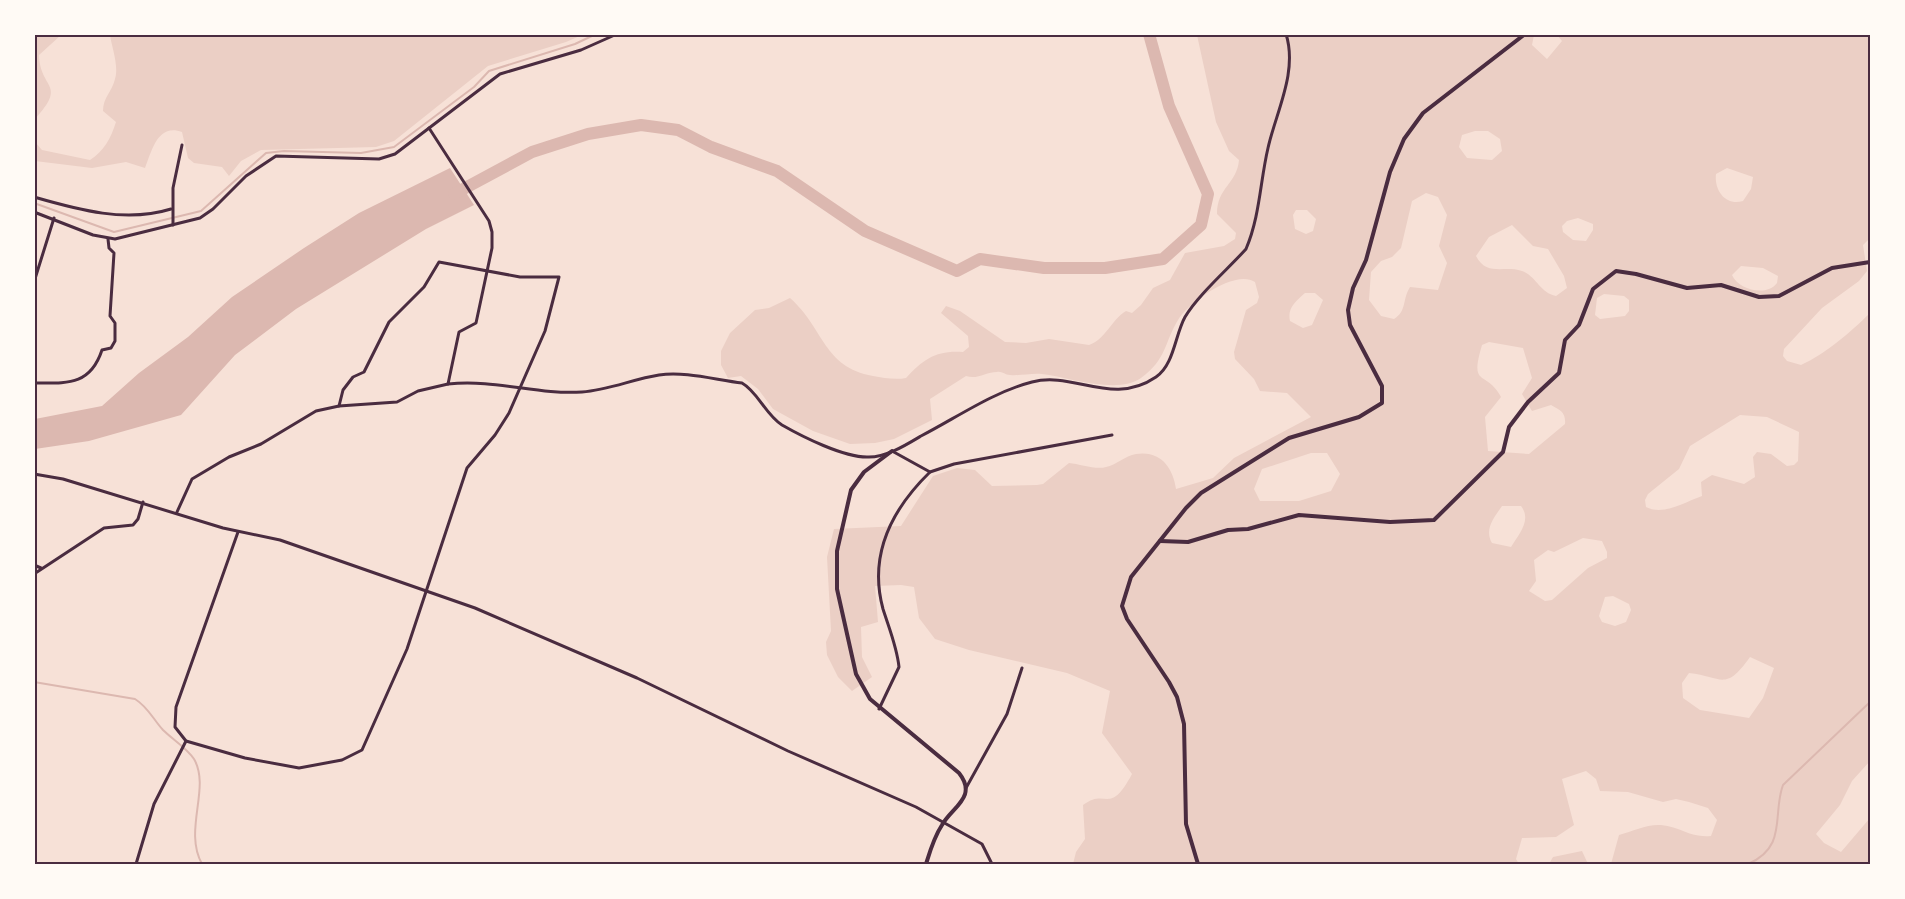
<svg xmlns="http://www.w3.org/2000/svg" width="1905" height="899" viewBox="0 0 1905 899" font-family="Overpass,sans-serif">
<rect width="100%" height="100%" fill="#f7e1d7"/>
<g fill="#ebcfc5" fill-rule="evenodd">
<path d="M35 34 61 35 39 55C40 90 68 83 35 119Z"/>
<path d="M110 35V34L582 35 566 42 488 66 394 141 376 147 261 150 241 161 229 176 222 167 194 163 188 158 182 132C158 123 152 150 145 168L126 162 92 168 35 161V142L42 150 90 160C104 151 111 138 116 122L103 111C103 97 112 92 115 79 119 66 112 48 110 35Z"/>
<path d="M1197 35H1534L1532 45 1547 59 1562 41 1557 35H1870V238L1863 245 1867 271 1859 281 1822 308 1784 349 1783 356 1787 361 1801 365C1825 354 1851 332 1870 313V761L1852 781 1840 805 1816 834 1824 843 1841 852 1870 818V864H1611L1619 835C1633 831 1647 824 1661 825 1681 827 1690 838 1711 836L1717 820 1708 808 1689 802 1676 799 1663 802 1628 792 1600 791 1596 779 1586 771 1562 779 1574 825 1556 837 1522 838 1516 859 1519 864H1073L1076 852 1085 839 1083 805C1107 787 1109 817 1132 774L1102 733 1110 691 1067 673 969 650 935 639 919 618 914 587 901 585 875 586 878 622 861 627 862 657 872 677 852 691 838 677 827 655 826 642 831 631 827 557 834 529 901 526 933 476 957 468 975 470 992 486 1037 485 1043 484 1069 463C1080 464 1096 470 1106 467 1116 465 1125 456 1136 454 1161 450 1173 468 1176 489L1213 478 1234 458 1311 417 1287 393 1260 391 1254 379 1235 359 1234 352 1246 310 1257 303 1259 297 1255 282C1235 269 1189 302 1178 320 1164 343 1167 359 1141 378 1118 395 1068 377 1042 374 1031 373 1020 376 1010 375 1005 375 1002 371 997 372 986 372 977 380 966 376L930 399 932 420 894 439 875 443 850 444 813 431 773 409 758 389 741 376 728 378 721 365V351L730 333 755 310 769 308 790 298C824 328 823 367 873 376 884 378 895 380 906 378 923 359 937 350 963 352L969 347 968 336 941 313 946 306 960 311 1005 342 1026 343 1049 339 1089 345C1106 339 1111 320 1126 311L1132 313 1141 305 1153 288 1170 280 1185 253 1224 246 1235 239 1236 233 1217 214C1217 187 1237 184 1239 160L1229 151 1216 122ZM1475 131H1488L1500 139 1502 151 1492 160 1467 158 1459 147 1462 135ZM1727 168 1753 177 1751 189 1743 201C1726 206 1714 191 1716 174ZM1426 193 1438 197 1447 215 1439 246 1447 263 1438 290 1410 287C1402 300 1407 311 1394 319L1381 316 1369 300 1371 272 1381 261 1392 257 1401 248 1412 201ZM1296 210H1307L1316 219 1313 231 1306 234 1295 229 1293 215ZM1578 218 1593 224V230L1586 241 1573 240 1563 232 1562 226 1567 221ZM1512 225 1533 246 1548 249 1564 276 1567 288 1556 296C1540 293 1536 276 1522 271 1504 265 1487 277 1476 256L1489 237ZM1741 266 1763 268 1778 276 1777 283C1767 297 1738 290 1732 275ZM1305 293H1315L1323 300 1312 325 1303 328 1290 321C1287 308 1296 301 1305 293ZM1604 294 1624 296 1629 300V311L1625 316 1600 319 1595 315 1597 298ZM1489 342 1523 348 1532 378 1522 394 1532 411 1551 405C1560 410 1566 412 1565 424L1529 454 1488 451 1485 417 1501 397C1486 369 1469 389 1482 345ZM1740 415 1767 417 1799 432 1798 461 1794 465 1787 466 1771 454 1757 452 1753 457 1755 477 1744 484 1712 475 1701 482 1702 496C1685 502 1663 516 1646 507L1645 500 1648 494 1679 469 1690 446ZM1311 453H1327L1340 474 1331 491 1299 501H1260L1254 489 1262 469ZM1502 506H1521C1532 520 1519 534 1511 547L1492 543C1484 529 1494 518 1502 506ZM1583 538 1602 541 1607 552V558L1588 568 1552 600 1545 601 1529 591 1536 581 1534 560 1548 550 1554 552ZM1613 596 1629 604 1631 610 1626 622 1615 626 1602 622 1599 616 1605 597ZM1750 657 1774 668 1763 698 1749 718 1700 710 1683 698 1682 683 1689 673C1723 677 1725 692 1750 657Z"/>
<path d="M1582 851 1588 864H1549L1553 857Z"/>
</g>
<path fill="#dcb8b0" d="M450 168 474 205 426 229 296 309 235 355 181 415 89 441 35 449V419L102 406 139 373 188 337 232 297 304 248 359 213Z"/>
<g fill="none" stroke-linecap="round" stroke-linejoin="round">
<g stroke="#dcb8b0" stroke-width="2">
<path d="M34 203 114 232 201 211 266 153 284 151 361 153 394 147 474 87 489 71 575 44 596 34"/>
<path d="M34 682 135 699C148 707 153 719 163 730 172 739 187 748 194 759 211 788 183 830 202 864"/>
<path d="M1748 864C1788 847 1772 814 1783 785L1870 702"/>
</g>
<path stroke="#dcb8b0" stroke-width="12" d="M454 194 532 152 588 134 641 125 678 130 711 147 777 171 865 231 957 271 980 259 1044 268H1105L1163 259 1201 225 1208 194 1169 106 1149 34"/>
<g stroke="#4a2c40" stroke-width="3">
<path d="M429 128 489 221 492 232V248L476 323 459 332 448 384C496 379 537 395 582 392 609 390 633 379 659 375 685 371 716 380 742 383 758 392 765 414 782 425 803 437 843 457 867 457 885 458 906 445 921 436 956 418 993 392 1032 382 1074 371 1112 407 1156 377 1174 365 1175 335 1185 317 1198 295 1228 269 1246 249 1260 216 1260 182 1268 148 1276 112 1298 72 1286 34"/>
<path d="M34 197C79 210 126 223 171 209"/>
<path d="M34 212 93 235 115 239 200 218 213 209 246 176 276 156 379 159 395 154 500 74 581 50 617 34"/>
<path d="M173 225V188L182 145"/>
<path d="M34 282 54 218"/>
<path d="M34 383C67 383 90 386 102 350L111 348 115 341V323L110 316 114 253 109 248 108 239"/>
<path d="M892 451 930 472 954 464 1112 435"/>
<path d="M34 474 63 479 223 528 280 540 475 608 637 678 788 751 916 807 982 844 992 864"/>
<path d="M177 512 192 479 229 457 261 444 316 411 339 406 397 402 418 391 448 384"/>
<path d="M238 532 176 707 175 727 186 741 245 758 299 768 342 760 362 750 407 649 467 468 495 435 509 413 545 331 559 277H520L439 262 424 287 389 322 364 372 353 377 343 390 339 406"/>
<path d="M34 565 41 568"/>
<path d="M34 574 104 528 133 525 138 519 143 502"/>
<path d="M879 709 899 667C897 647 889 628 883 609 868 554 892 509 930 472"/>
<path d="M966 788 1007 714 1022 668"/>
<path d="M136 864 154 804 186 741"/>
</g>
<g stroke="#4a2c40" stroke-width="4">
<path d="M892 451 864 472 851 490 837 551V589L856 674 870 699 959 773C978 797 952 807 942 825 934 837 930 851 926 864"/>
<path d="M1160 541 1188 542 1228 530 1248 529 1299 515 1390 522 1434 520 1503 452 1509 427 1528 402 1559 373 1565 340 1579 325 1593 289 1616 271 1636 274 1687 288 1721 285 1759 297 1779 296 1832 268 1870 262"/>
<path d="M1198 864 1186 824 1184 724 1177 697 1169 682 1127 619 1122 606 1131 577 1186 508 1201 493 1289 438 1359 417 1382 403V386L1350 325 1348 310 1353 288 1366 260 1390 172 1404 139 1423 113 1525 34"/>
</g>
</g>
<rect width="1905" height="899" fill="none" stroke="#fffaf5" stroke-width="72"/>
<rect x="36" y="36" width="1833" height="827" fill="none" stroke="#4a2c40" stroke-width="2"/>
</svg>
